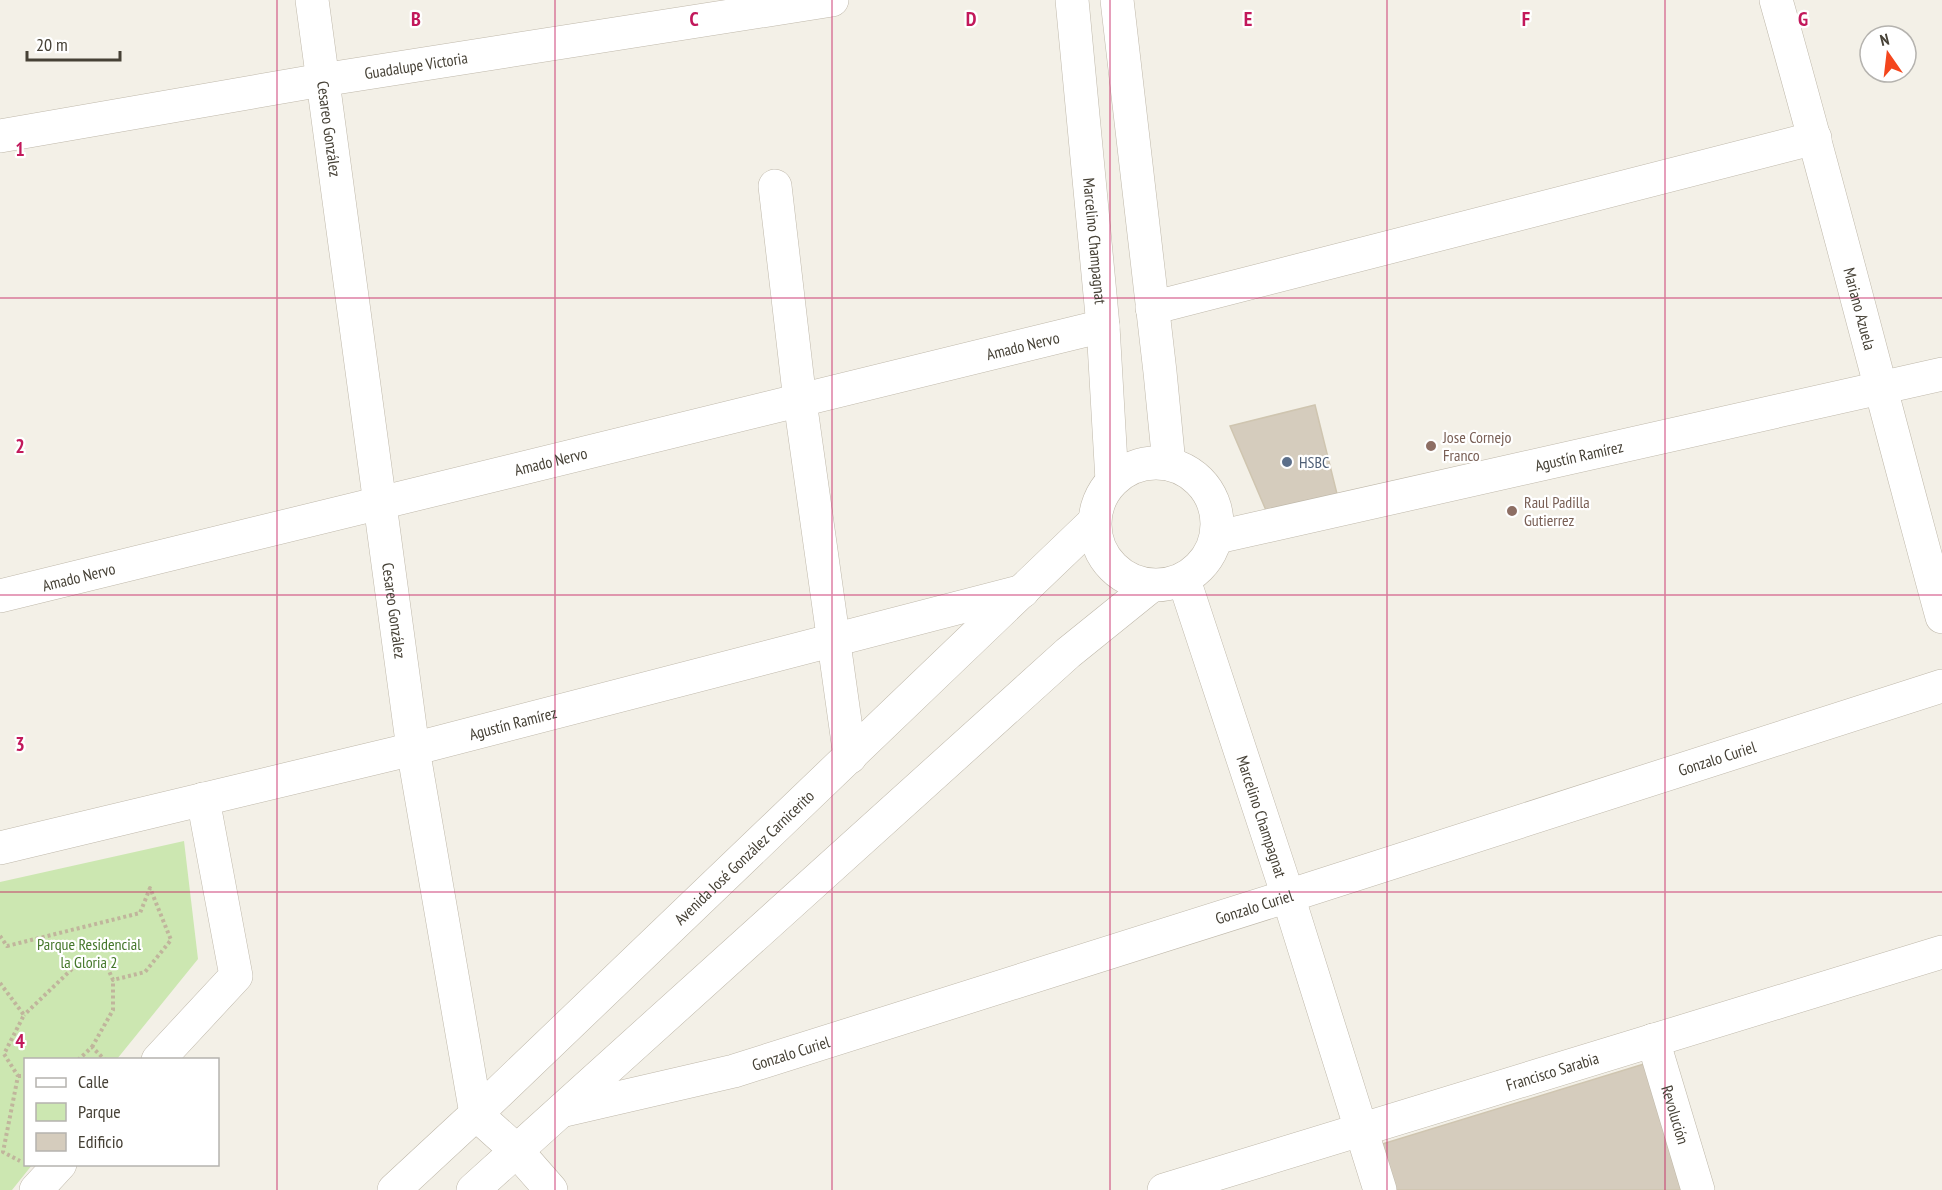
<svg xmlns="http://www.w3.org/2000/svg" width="1942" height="1190" viewBox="0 0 1942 1190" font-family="'PT Sans Narrow',sans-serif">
<rect width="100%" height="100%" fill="#f3f0e7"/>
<path fill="#cce7b1" d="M184 841 198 959 117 1059 26 1060V1164L32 1165 12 1190H0V882Z"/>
<g fill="#d5ccbd" stroke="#cfc5b0" stroke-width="1.5">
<path d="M1315 405 1338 498 1268 515 1230 426Z"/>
<path d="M1644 1064 1681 1190H1393L1379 1145Z"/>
</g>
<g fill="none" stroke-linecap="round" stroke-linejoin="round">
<defs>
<g id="minor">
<path id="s1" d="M312 0 413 749 476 1114 516 1150 551 1190"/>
<path id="s2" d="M1072 0 1103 326 1112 481"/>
<path d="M1117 0 1160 372 1169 464"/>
<path id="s3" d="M1776 0C1834 205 1886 412 1942 617"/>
<path id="s4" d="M0 136 322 80 832 0"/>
<path d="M775 186 800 401 850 757"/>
<path d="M1152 308 1815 138"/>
<circle cx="1156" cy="524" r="61"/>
<path id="s5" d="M1218 537 1942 374"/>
<path id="s6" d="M1184 580 1288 896 1380 1190"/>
<path id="s7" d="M0 596 1103 326"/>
<path id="s8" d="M0 848 413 749 1023 591"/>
<path id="s9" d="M1653 1040 1698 1190"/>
<path d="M158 1060 236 976 203 799"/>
<path id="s10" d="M561 1111 734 1071 1288 896 1942 686"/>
<path d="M36 1190 60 1164"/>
<path id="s11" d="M394 1190 476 1114 1094 522"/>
<path d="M473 1190 1068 653 1151 586"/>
<path id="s12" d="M1164 1190 1942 952"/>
</g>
</defs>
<use href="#minor" stroke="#bfb8aa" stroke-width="34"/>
<g stroke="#c0b59c" stroke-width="4" stroke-dasharray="3 3" stroke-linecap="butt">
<path d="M0 936 7 946 140 913 150 888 171 940 145 972 113 980 105 962 73 968 24 1015"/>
<path d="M0 983 24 1015 4 1054 18 1076 3 1152 20 1161"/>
<path d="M92 1047 113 1010V980"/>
<path d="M78 1060 92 1047 105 1060"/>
<path d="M18 1076H26"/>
</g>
<use href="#minor" stroke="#fff" stroke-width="33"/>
</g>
<path fill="none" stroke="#c2185b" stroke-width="1.5" stroke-opacity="0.55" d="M277 0V1190M555 0V1190M832 0V1190M1110 0V1190M1387 0V1190M1665 0V1190M0 298H1942M0 595H1942M0 892H1942"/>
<g fill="#8d6e63" stroke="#fff" stroke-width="2">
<circle cx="1431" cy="446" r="6"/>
<circle cx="1512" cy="511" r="6"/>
</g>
<circle fill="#5c6f8a" stroke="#fff" stroke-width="2" cx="1287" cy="462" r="6"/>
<g text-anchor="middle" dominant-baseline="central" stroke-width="4.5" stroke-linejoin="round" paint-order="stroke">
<g font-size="16" fill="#464136" stroke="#fff">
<text stroke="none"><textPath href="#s4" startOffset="422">Guadalupe Victoria</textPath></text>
<text stroke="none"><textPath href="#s1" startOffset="130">Cesareo González</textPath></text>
<text stroke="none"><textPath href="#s2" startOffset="242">Marcelino Champagnat</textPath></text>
<text stroke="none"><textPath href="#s3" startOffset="320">Mariano Azuela</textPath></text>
<text stroke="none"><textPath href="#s7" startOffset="1053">Amado Nervo</textPath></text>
<text stroke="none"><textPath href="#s5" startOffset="370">Agustín Ramírez</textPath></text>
<text stroke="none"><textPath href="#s7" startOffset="567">Amado Nervo</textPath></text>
<text stroke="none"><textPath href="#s7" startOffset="81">Amado Nervo</textPath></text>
<text stroke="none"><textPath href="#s1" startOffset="616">Cesareo González</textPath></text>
<text stroke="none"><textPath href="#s8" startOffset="528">Agustín Ramírez</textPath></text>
<text stroke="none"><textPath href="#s10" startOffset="1209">Gonzalo Curiel</textPath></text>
<text stroke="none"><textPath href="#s6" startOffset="249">Marcelino Champagnat</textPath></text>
<text stroke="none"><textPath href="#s11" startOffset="483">Avenida José González Carnicerito</textPath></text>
<text stroke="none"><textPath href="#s10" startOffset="723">Gonzalo Curiel</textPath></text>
<text stroke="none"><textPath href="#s10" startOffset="237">Gonzalo Curiel</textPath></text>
<text stroke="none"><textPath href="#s12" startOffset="406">Francisco Sarabia</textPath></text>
<text stroke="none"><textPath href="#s9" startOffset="78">Revolución</textPath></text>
</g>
<g font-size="16" fill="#785e54" stroke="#fff" text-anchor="start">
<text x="1443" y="437">Jose Cornejo<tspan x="1443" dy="18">Franco</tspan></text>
<text x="1524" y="502">Raul Padilla<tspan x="1524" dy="18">Gutierrez</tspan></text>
</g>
<g font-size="16" fill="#4e5e75" stroke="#fff" text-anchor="start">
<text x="1299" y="462">HSBC</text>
</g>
<g font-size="16" fill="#45772b" stroke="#fff">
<text x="89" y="944">Parque Residencial<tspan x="89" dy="18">la Gloria 2</tspan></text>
</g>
</g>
<g font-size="20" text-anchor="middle" font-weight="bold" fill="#c2185b" stroke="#fff" stroke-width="4.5" stroke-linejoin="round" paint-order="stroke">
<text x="416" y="26">B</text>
<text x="694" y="26">C</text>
<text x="971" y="26">D</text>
<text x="1248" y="26">E</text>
<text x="1526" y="26">F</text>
<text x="1803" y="26">G</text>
<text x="20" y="156">1</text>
<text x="20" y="453">2</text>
<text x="20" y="751">3</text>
<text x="20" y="1048">4</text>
</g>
<rect x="24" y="1058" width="195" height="108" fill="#ffffff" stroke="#b5b3af" stroke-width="1.5"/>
<rect x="36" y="1078" width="30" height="9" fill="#ffffff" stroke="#b5b3af" stroke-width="1.5"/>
<text x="78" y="1088" font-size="18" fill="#464136">Calle</text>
<rect x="36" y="1103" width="30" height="18" fill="#cce7b1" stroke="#b5b3af" stroke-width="1.5"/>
<text x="78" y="1118" font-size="18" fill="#464136">Parque</text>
<rect x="36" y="1133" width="30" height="18" fill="#d5ccbd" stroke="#b5b3af" stroke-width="1.5"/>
<text x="78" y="1148" font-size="18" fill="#464136">Edificio</text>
<g transform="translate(1888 54) rotate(346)"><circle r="28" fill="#ffffff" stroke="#b5b3af" stroke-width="1.5"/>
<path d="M0-4.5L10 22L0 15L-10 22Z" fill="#f4461d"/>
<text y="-9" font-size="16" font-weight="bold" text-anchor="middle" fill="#464136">N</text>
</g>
<path d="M27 51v9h93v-9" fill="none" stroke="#464136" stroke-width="3"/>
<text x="36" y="51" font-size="18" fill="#464136" stroke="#ffffff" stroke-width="4.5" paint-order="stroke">20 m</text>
</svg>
